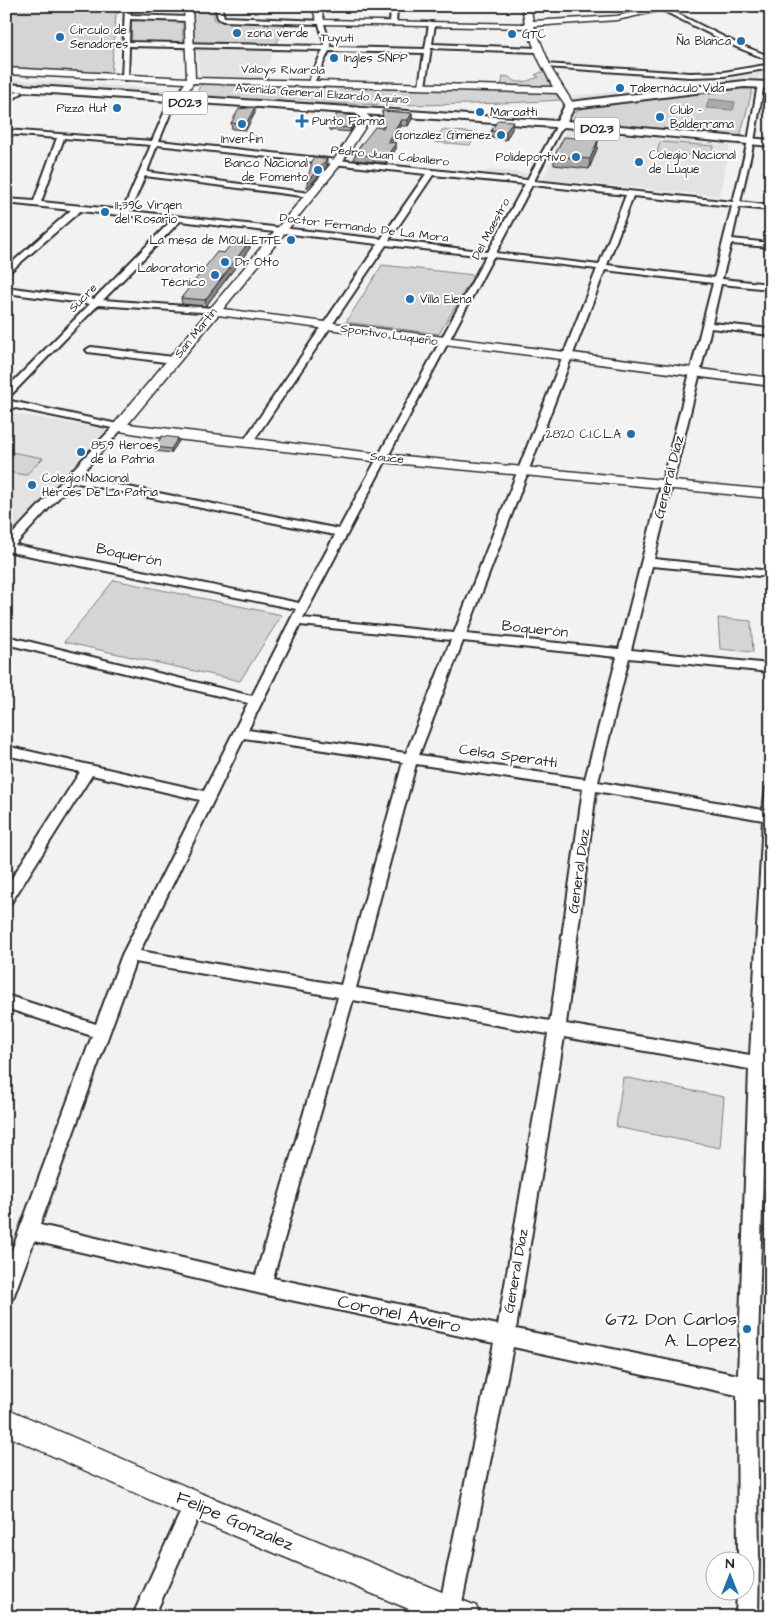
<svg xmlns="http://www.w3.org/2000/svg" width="777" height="1623" viewBox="0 0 777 1623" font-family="'Architects Daughter',sans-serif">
<rect width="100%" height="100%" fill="#f2f2f2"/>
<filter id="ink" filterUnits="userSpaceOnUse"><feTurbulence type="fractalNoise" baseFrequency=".02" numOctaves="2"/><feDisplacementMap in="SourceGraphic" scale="10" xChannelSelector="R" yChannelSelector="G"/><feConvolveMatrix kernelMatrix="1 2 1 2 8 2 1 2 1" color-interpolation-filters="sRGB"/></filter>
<g filter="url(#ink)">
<g fill="#e3e3e3">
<path d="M197 48 274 50 262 80 200 78Z"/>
<path d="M771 70V75L737 82 653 93 556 100 479 103 307 101 6 83V79L308 98 554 97 648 89 730 79Z"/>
<path d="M566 130 730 145 719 196 543 179Z"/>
<path d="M487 170 528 173 523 179 484 175Z"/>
<path d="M6 412 109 430 6 539Z"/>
</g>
<g fill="#d5d5d5" stroke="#808080">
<path d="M6 6H125L119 13 116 14 111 75 6 68Z"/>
<path d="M193 6H212L215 21 286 22 276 45 194 43Z"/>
<path d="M131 19 183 20V43L132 42Z"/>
<path d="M541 72 547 73 557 88 496 87 502 83 503 76 509 77C518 86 527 81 539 77L535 75Z"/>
<path d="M203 83 555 93 560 100C439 108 322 105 204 98L197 96 198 89Z"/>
<path d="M753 87 740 137 571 123 577 110 580 108Z"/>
<path d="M442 130 477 133 470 145 434 142Z"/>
<path d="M660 142 714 146 712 157 657 153Z"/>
<path d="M382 265 474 275 439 334 346 322Z"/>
<path d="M6 451 43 458 26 475 6 472Z"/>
<path d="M114 580 282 615 240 681 64 642Z"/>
<path d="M718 618 751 621 753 652 720 649Z"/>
<path d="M623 1077 724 1097 720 1148 616 1127Z"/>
</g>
<path fill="#ababab" stroke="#787878" d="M709 99 735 102 733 110 706 108Z"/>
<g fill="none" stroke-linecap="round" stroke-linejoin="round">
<defs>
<g id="street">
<path d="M125 6H131L130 15 188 17 191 19 188 21 130 19 129 42 325 46 319 24 223 21 218 18 215 6H221L224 17 323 21 331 47 425 49 429 24 432 22 435 24 432 44 538 48 541 50 538 52 431 48 425 86 422 88 419 86 424 53 329 51 314 83 311 85 308 83 323 50 129 46 128 79 125 81 122 79Z"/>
<path d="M391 6H444L397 9 396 23 393 25 390 23Z"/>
<path d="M737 6 771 8V12L740 8Z"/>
<path d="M662 8H666L738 44 771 57V61L734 46 662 10Z"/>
<path d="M544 64 690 73 724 72 771 64V68L724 76 690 77 546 67Z"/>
<path d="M761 82 764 84 754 141 740 202 771 206V210L739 207 732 239 771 243V247L731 244 722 279 771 284V289L721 284 712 323 771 329V335L711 328 654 559 771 571V577L652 566 631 650 771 664V672L629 658 598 782 763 810 766 788 771 786V942L766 1058 771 1059V1073L766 1072 757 1379 771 1382V1402L757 1399 759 1559 758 1617H736L737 1590H744V1560H738L737 1395 513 1347 460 1613 458 1617H440L438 1613 494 1343 262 1294 34 1241 13 1298 6 1301V1266L92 1036 6 1008V995L96 1024 122 955 200 800 92 775 11 903 6 905V887L80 772 6 755V746L204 791 248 703 6 644V636L252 696 296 609 6 551V541L112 428 6 406V400L122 425V429L78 477 339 529 486 256 386 245 252 443 247 446 242 443 378 244 180 221 103 300 213 308 216 309V313L98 305 9 397 6 398V389L90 304 6 293V287L94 299 172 220 80 211 6 275V268L71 210 6 203V199L34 201 57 138 6 134V130L152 141 169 102 172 100 175 102 159 141 527 180 556 127 559 125 562 127 534 181 733 202 748 141 758 84ZM64 138 151 145 123 210 41 202ZM157 145 426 174 381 239 130 211 145 176 310 197 314 195 310 193 147 172ZM433 175 525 184 488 252 389 240ZM532 185 626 195 599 265 496 253ZM633 196 732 206 714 278 607 265ZM493 257 597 269 454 633 303 618ZM605 270 713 283 619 649 466 634ZM73 482 335 535 299 603 15 545ZM300 625 451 640 406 753 248 730ZM463 641 617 657 585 779 419 755ZM244 738 403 762 341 985 140 951ZM416 764 583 789 550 1021 356 988ZM596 791 763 820 750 1055 566 1024ZM135 962 338 997 256 1275 40 1225ZM353 1000 548 1034 498 1325 273 1278ZM564 1037 749 1069 738 1375 516 1329Z"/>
<path d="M18 91 23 92 6 104V99Z"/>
<path d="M91 347 173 357 178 360 173 363 88 352 86 350Z"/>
<path d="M194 1495 201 1498 204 1505 154 1617H132L187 1498Z"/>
</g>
<g id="secondary">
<path d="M184 6H192L195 78 553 87 538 58 527 28 321 24 317 22 312 6H320L324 20 525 24 522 6H530L533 21 617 16 664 6H681L617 20 534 26 552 70 574 105 570 108 567 107 557 93 193 83 182 101 172 105 168 102 176 97 185 83 6 74V68L187 78Z"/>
<path d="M357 107 371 118 341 164 223 309 771 378V386L218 315 128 424 382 454 771 490V498L382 462 149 436 114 430 112 427 114 424 334 160 361 118 352 110Z"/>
<path d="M6 1408 203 1494 476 1606 480 1617H428L184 1515 6 1435Z"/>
</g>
<path id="primary" d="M744 81 771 82V88L744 87 574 108 567 121 771 140V146L590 129 564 127 559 130 554 127 6 90V84L557 121 566 103 570 102Z"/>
</defs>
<use href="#street" stroke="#2b2b2b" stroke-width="4"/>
<use href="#secondary" stroke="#2b2b2b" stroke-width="3"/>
<use href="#primary" stroke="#2b2b2b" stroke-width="4"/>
<use href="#street" fill="#fff" fill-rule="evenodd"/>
<use href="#secondary" fill="#fff" fill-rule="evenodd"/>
<use href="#primary" fill="#fff" fill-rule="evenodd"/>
</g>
<g fill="#a6a6a6" stroke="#2b2b2b">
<path d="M382 111 412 113V119L408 126H401L391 142 396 143V149L386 163 354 160V154L383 128Z"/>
<path d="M255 113 246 130 232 129 231 123Z"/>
<path d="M357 116V120L350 132 329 130V126Z"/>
<path d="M512 129 506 140 491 138V131Z"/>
<path d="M598 140 597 149 589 169 554 165V156Z"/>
<path d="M249 242 250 248 206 306 182 304 181 298 224 253Z"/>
<path d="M179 441 171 453 155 451V447Z"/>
</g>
<g fill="#878787" stroke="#2b2b2b">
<path d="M255 107V113L246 130V124Z"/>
<path d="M412 113V119L408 126V120Z"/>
<path d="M357 116V120L350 132V128Z"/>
<path d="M401 120V126L388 148V142Z"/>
<path d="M513 121 512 129 506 140V132Z"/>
<path d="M598 140 597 149 589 169 590 159Z"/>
<path d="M396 143V149L386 163V157Z"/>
<path d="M327 159V165L316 179 307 188V181Z"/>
<path d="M249 242 250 248 206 306 205 300Z"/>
<path d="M178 438 179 441 171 453V449Z"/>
</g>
<g fill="#c1c1c1" stroke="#2b2b2b">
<path d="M255 107 246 124 231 123 239 109Z"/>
<path d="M382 111 412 113 408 120H401L388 142 396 143 386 157 354 154 375 127 384 128Z"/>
<path d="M337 114 357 116 350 128 329 126Z"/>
<path d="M498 120 513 121 506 132 491 131Z"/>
<path d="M564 137 598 140 590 159 554 156Z"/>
<path d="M313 158 327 159 316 172 307 181Z"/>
<path d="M234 240 249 242 205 300 181 298 217 252 224 253Z"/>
<path d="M162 436 178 438 171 449 155 447Z"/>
</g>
</g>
<g fill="#1f6fb2" stroke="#fff" stroke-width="2">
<circle cx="237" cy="33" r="5"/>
<circle cx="512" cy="34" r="5"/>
<circle cx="60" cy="37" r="5"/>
<circle cx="741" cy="41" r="5"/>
<circle cx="334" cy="58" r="5"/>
<circle cx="620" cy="88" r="5"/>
<circle cx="117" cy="108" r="5"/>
<circle cx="480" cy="112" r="5"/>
<circle cx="660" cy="117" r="5"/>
<path d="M299.5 113.5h5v5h5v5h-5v5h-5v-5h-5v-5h5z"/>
<circle cx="242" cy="124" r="5"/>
<circle cx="501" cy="135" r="5"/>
<circle cx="576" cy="157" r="5"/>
<circle cx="639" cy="162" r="5"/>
<circle cx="318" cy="170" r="5"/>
<circle cx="105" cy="212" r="5"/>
<circle cx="291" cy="240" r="5"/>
<circle cx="225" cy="262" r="5"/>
<circle cx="215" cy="275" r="5"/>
<circle cx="410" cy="299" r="5"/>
<circle cx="631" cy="434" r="5"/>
<circle cx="81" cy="452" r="5"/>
<circle cx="32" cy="485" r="5"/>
<circle cx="747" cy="1329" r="5"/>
</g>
<g text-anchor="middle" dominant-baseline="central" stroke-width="4" stroke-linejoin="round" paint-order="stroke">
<g font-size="12" fill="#2b2b2b" stroke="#fff" text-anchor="start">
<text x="70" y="30">Círculo de<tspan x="70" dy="14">Senadores</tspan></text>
<text x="247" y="33">zona verde</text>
<text x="522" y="34">GTC</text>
<text x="731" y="41" text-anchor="end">Ña Blanca</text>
<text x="344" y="58">Ingles SNPP</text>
<text x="630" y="88">Tabernáculo Vida</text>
<text x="107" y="108" text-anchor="end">Pizza Hut</text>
<text x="670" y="110">Club -<tspan x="670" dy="14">Balderrama</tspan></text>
<text x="490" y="112">Maroatti</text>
<text x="312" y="121">Punto Farma</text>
<text x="491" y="135" text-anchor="end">Gonzalez Gimenez</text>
<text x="242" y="139" text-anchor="middle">Inverfin</text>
<text x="649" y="155">Colegio Nacional<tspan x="649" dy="14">de Luque</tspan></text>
<text x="566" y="157" text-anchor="end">Polideportivo</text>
<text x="308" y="163" text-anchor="end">Banco Nacional<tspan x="308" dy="14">de Fomento</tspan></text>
<text x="115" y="205">11-396 Virgen<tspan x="115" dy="14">del Rosario</tspan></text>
<text x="281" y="240" text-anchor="end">La mesa de MOULETTE</text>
<text x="235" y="262">Dr Otto</text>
<text x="205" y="268" text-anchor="end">Laboratorio<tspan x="205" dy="14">Técnico</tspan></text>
<text x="420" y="299">Villa Elena</text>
<text x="621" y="434" text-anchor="end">2820 C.I.C.L.A</text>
<text x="91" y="445">859 Heroes<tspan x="91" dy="14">de la Patria</tspan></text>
<text x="42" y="478">Colegio Nacional<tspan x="42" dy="14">Héroes De La Patria</tspan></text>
</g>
<g font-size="12" fill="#2b2b2b" stroke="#fff">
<text transform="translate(337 38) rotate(1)">Tuyuti</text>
<text transform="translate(283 70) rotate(1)">Valoys Rivarola</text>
<text transform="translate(322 94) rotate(4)">Avenida General Elizardo Aquino</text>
<text transform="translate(390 156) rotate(6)">Pedro Juan Caballero</text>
<text transform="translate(364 228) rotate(7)">Doctor Fernando De La Mora</text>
<text transform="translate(491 229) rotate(-62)">Del Maestro</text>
<text transform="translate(83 298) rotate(-46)">Sucre</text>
<text transform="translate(196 333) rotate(-51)">San Martín</text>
<text transform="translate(389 335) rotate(8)">Sportivo Luqueño</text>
<text transform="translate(387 458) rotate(6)">Sauce</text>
</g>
<g fill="#fff" stroke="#6b6b6b" stroke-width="1">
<rect x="162.5" y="91.5" width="45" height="23" rx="4"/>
<rect x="574.5" y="117.5" width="45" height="23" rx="4"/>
</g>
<g font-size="14" font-weight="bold" fill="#2b2b2b">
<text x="185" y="103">D023</text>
<text x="597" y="129">D023</text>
</g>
<g font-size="15" fill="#2b2b2b" stroke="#fff">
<text transform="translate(669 477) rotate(-76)">General Díaz</text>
<text transform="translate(129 555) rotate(12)">Boquerón</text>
<text transform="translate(535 629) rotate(6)">Boquerón</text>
<text transform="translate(508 756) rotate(8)">Celsa Speratti</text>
<text transform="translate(579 871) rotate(-82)">General Díaz</text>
<text transform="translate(516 1271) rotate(-80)">General Díaz</text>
</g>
<g font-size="18" fill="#2b2b2b" stroke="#fff">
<text transform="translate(399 1314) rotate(12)">Coronel Aveiro</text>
<text transform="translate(235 1521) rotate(23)">Felipe Gonzalez</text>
</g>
<g font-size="18" fill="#2b2b2b" stroke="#fff" text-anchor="end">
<text x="737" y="1319">672 Don Carlos<tspan x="737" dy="21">A. Lopez</tspan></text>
</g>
</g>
<rect width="777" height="1623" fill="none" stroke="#fff" stroke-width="25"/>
<rect x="12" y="12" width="752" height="1598" fill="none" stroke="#2b2b2b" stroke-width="2" filter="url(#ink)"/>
<g transform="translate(730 1576)"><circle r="24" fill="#ffffff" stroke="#aaaaaa"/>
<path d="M0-4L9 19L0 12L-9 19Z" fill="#1f6fb2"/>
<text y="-8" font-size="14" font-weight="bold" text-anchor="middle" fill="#2b2b2b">N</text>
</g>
</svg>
